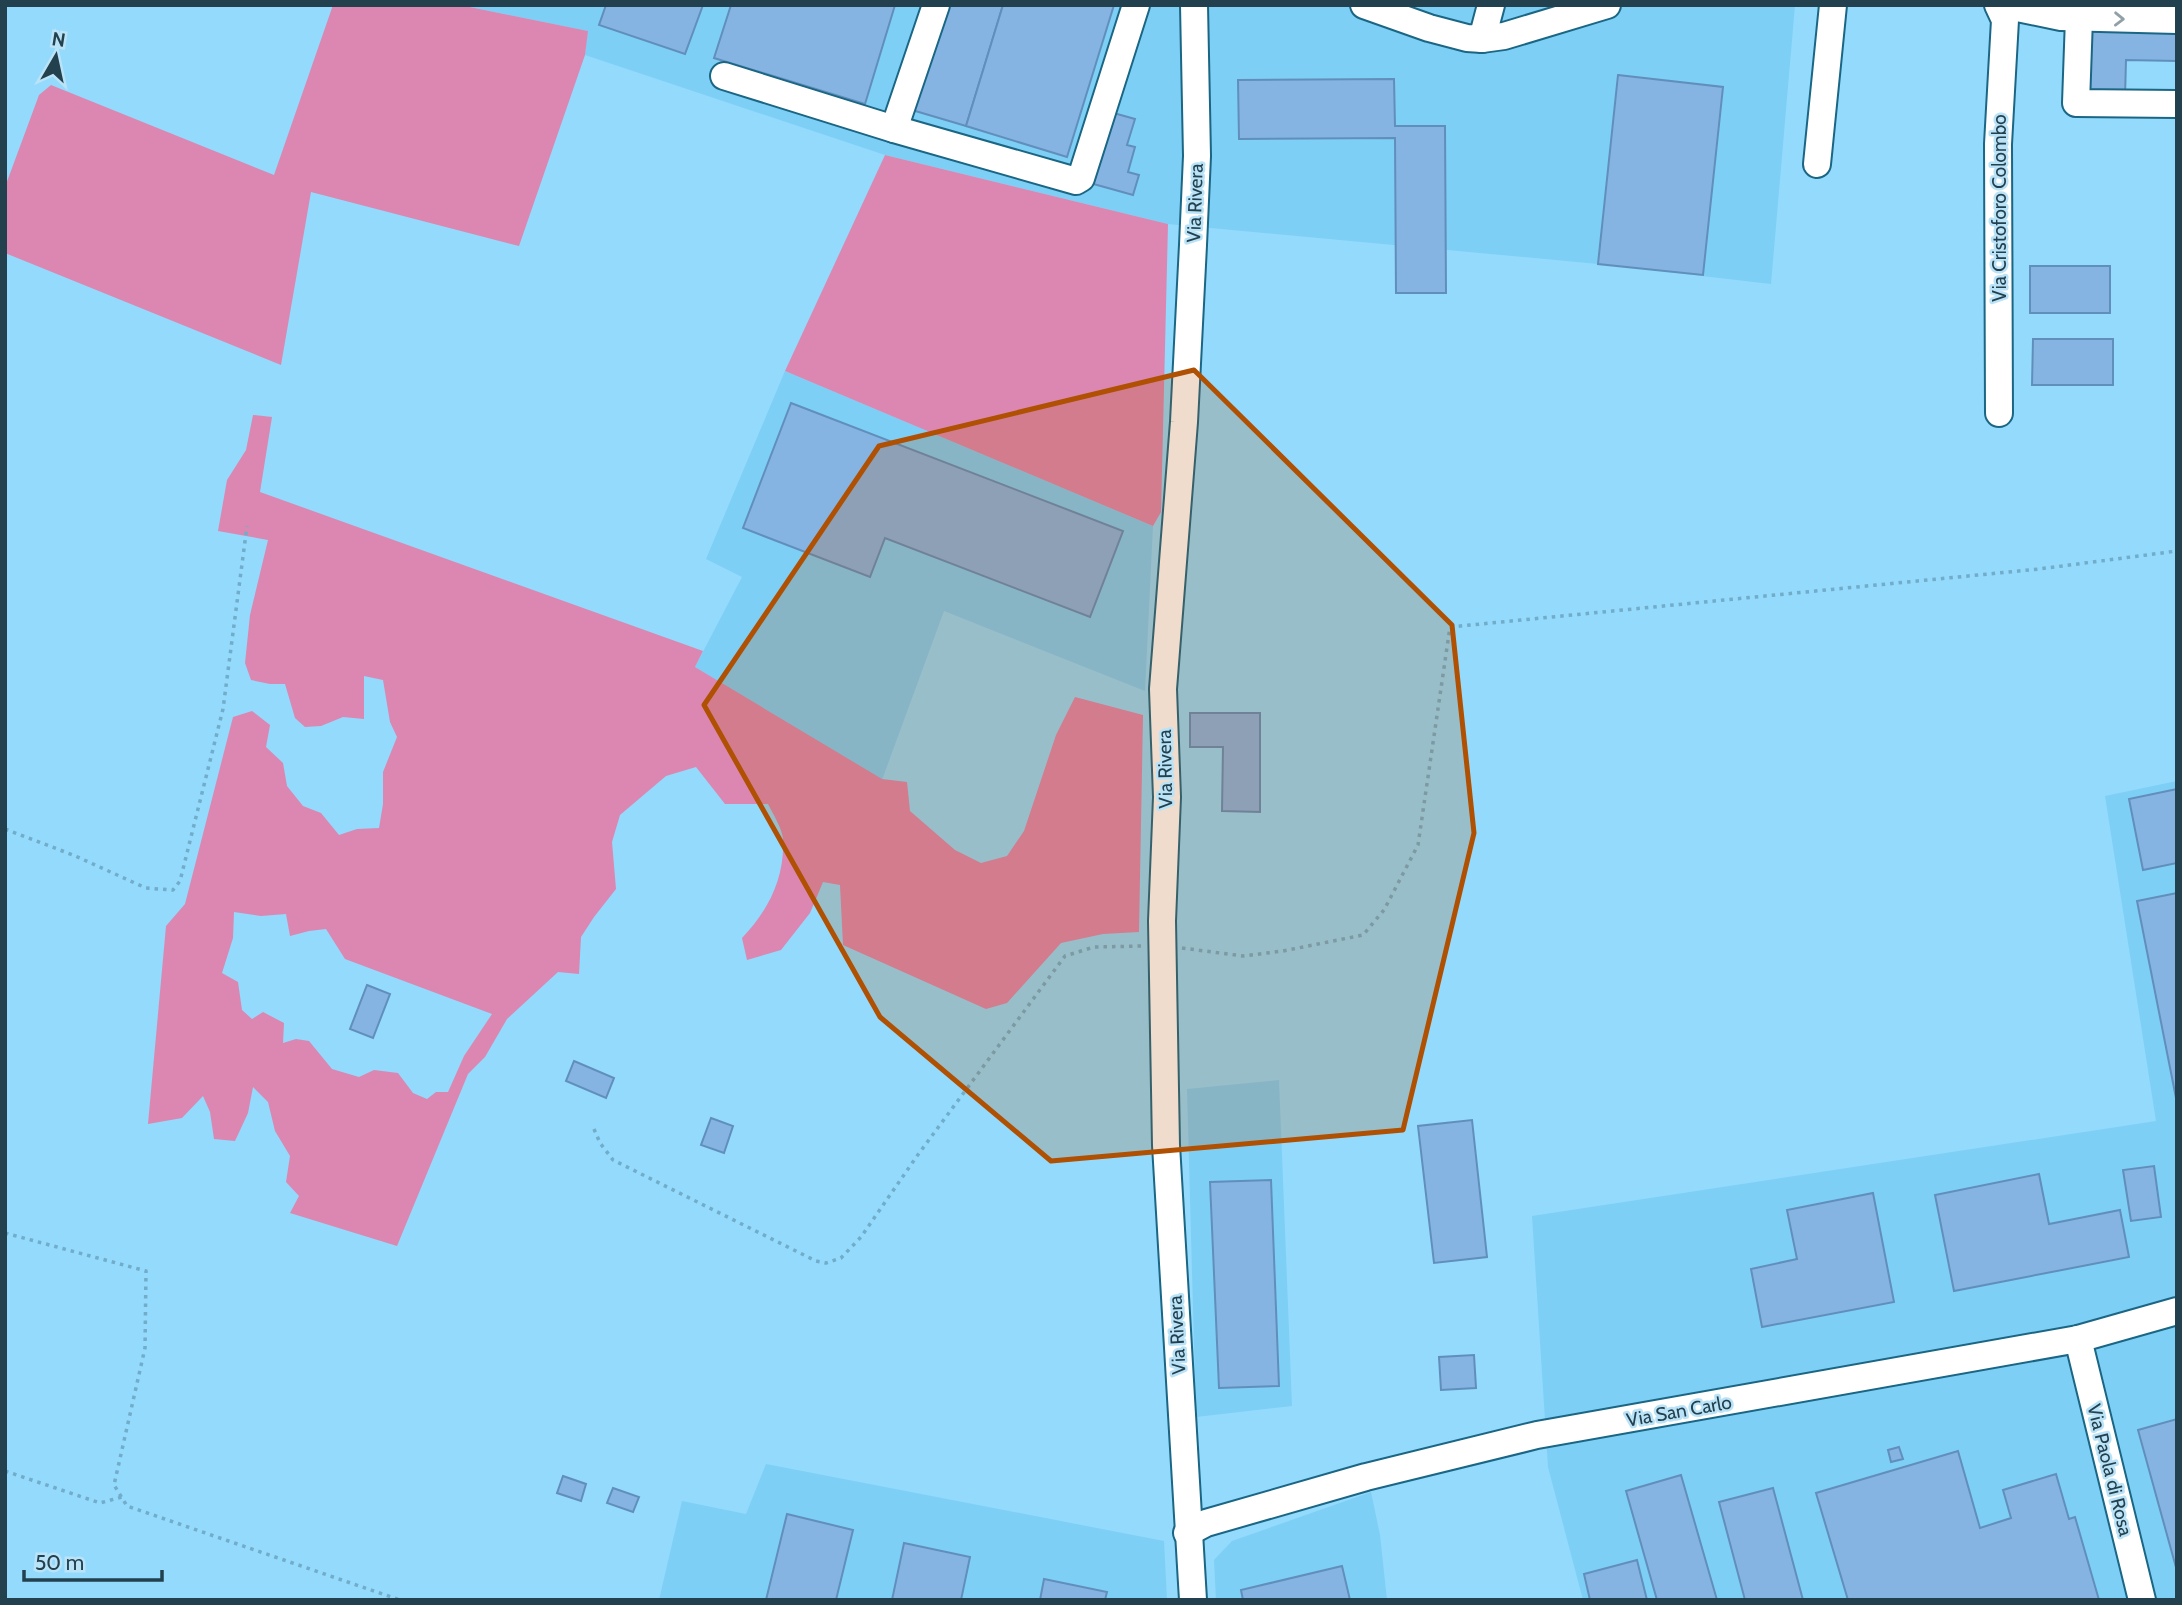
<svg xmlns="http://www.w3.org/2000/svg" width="2182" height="1605" viewBox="0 0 2182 1605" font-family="Cabin,sans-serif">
<rect width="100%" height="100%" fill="#93dafc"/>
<g fill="#7ecff5">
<path d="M460 5H1795L1771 284 1598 264 1168 224 885 155 585 55 587 31Z"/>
<path d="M785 371 1153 526 1145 691 944 611 882 780 695 667 742 577 706 559Z"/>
<path d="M2177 781V1600H1583L1548 1467 1532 1216 2156 1121 2105 796Z"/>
<path d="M1279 1080 1292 1406 1196 1417 1187 1089Z"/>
<path d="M766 1464 1164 1541 1167 1600H659L682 1501 746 1514Z"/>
<path d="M1371 1492 1380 1535 1387 1600H1216L1214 1560 1232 1541Z"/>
</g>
<g fill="#db87b1" fill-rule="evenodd">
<path d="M333 5H460L588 31 585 55 519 246 311 192 281 365 5 253V187L39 95 51 85 274 175Z"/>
<path d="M885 155 1168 224 1161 512 1153 526 785 371Z"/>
<path d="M253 415 272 417 260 492 703 651 695 667 882 779 907 782 910 811 955 850 981 863 1007 856 1024 831 1056 735 1075 697 1143 715 1139 932 1103 934 1061 943 1007 1003 986 1009 843 945 840 885 823 882 810 913 781 950 747 960 742 938C768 911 785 878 783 839 782 828 773 814 768 804H725L696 767 666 776 620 815 612 842 616 889 594 917 581 937 579 974 558 972 507 1019 485 1057 468 1074 397 1246 290 1213 299 1196 286 1182 290 1156 275 1131 268 1102 253 1087 248 1113 235 1141 214 1139 210 1112 203 1096 182 1118 148 1124 166 926 185 904 233 717 252 711 270 725 266 747 283 763 287 786 303 806 321 813 339 835 357 829 379 828 383 804V772L397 737 390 722 383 680 364 676V719L343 717 321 726 305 727 295 718 285 684H270L251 680 245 663 250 615 268 540 218 531 227 480 246 450ZM234 912 261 916 286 914 290 936 309 931 326 929 345 959 492 1014 464 1056 448 1092H436L427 1099 413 1093 398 1073 374 1070 359 1077 332 1069 309 1041 296 1039 283 1043 284 1023 263 1012 252 1019 242 1010 238 982 222 973 233 938Z"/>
</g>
<g fill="#85b4e3" stroke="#618fbc" stroke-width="2">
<path d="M606 5H703L685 54 599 25Z"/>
<path d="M731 5H895L865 104 714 58Z"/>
<path d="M944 5H1003L966 126 912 110Z"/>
<path d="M1003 5H1114L1067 157 966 126Z"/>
<path d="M2084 22 2177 23V61L2126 60 2125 98 2083 97Z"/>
<path d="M1618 75 1723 87 1703 275 1598 264Z"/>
<path d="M1394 79 1395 126H1445L1446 293H1396L1395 138 1239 139 1238 80Z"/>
<path d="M1110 112 1135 119 1127 145 1135 147 1128 172 1139 175 1133 195 1090 183Z"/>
<rect x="2030" y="266" width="80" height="47"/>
<path d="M2033 339H2113V385H2032Z"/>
<path d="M791 403 1123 531 1090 617 885 538 870 577 743 528Z"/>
<path d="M1190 713H1260V812L1222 811 1223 747H1190Z"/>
<path d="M2177 789V863L2143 870 2129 799Z"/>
<path d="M2177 893V1103L2137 901Z"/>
<path d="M367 985 390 994 373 1038 350 1029Z"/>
<path d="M574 1061 614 1078 606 1098 566 1081Z"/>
<path d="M711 1118 733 1126 724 1153 701 1145Z"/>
<path d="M1472 1120 1487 1257 1434 1263 1418 1126Z"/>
<path d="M2154 1166 2161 1217 2131 1221 2123 1170Z"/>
<path d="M2039 1174 2049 1224 2120 1210 2129 1257 1954 1291 1935 1195Z"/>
<path d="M1271 1180 1279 1386 1219 1388 1210 1182Z"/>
<path d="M1873 1193 1894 1302 1762 1327 1751 1269 1797 1259 1787 1210Z"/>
<path d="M1474 1355 1476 1388 1441 1390 1439 1357Z"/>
<path d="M2177 1419V1571L2138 1430Z"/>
<path d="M1899 1447 1903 1459 1891 1462 1888 1450Z"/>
<path d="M1958 1451 1980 1528 2011 1518 2003 1490 2056 1474 2069 1519 2075 1517 2099 1600H1848L1816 1493Z"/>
<path d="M1681 1475 1717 1600H1657L1626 1491Z"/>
<path d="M563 1476 586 1484 581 1501 557 1493Z"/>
<path d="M613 1488 639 1497 633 1512 607 1503Z"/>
<path d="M1773 1488 1803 1600H1745L1719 1502Z"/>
<path d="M787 1514 853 1530 836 1600H766Z"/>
<path d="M904 1543 970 1557 961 1600H892Z"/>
<path d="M1637 1560 1647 1600H1590L1584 1574Z"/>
<path d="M1342 1566 1350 1600H1243L1241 1590Z"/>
<path d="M1044 1579 1107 1592 1105 1600H1040Z"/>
</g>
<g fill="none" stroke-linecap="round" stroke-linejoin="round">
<defs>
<g id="minor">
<path d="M1364 5 1429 28 1467 38 1482 39 1504 36 1607 5"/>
<path d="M1998 5 2005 20 1998 144 1999 413"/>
<path d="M2003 5 2061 17 2177 20"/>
<path d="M2079 18 2076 103 2177 104"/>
<path d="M1482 39 1491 5"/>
<path d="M724 76 894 129 936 5"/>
<path d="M894 129 1076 181 1081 178 1136 5"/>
<path d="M1817 164 1833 5"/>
<path d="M2078 1339 2142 1600"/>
<path d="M1187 1533 1206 1523 1366 1477 1537 1435 2078 1339 2177 1311"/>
<path d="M1193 1600 1166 1145 1162 921 1167 797 1163 689 1184 422 1193 245 1197 156 1194 5"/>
</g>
</defs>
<use href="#minor" stroke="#1a6684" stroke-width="30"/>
<g stroke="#71acc8" stroke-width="3.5" stroke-dasharray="3.5 5" stroke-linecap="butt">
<path d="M5 829 73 855 146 888 173 890 180 881 223 709 247 526"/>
<path d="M1182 948 1243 956 1283 951 1363 935 1384 910 1418 845 1450 627 2039 569 2177 551"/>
<path d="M594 1129 600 1143 613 1160 816 1261 826 1263 841 1258 861 1237 917 1156 1065 956 1094 947 1143 946"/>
<path d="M5 1233 146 1271 145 1348 114 1485 127 1506 400 1600"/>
<path d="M5 1471 100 1503 122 1497"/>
</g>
<use href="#minor" stroke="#fff" stroke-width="26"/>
</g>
<defs><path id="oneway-chevron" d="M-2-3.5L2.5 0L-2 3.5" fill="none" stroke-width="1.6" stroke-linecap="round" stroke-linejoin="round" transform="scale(1.75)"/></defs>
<use stroke="#91a0a6" href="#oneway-chevron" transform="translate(2119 19) rotate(1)"/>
<path fill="#af5003" fill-opacity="0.2" stroke="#af5003" stroke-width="5" stroke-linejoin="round" d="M1194 370 1452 625 1474 833 1403 1130 1051 1161 880 1017 704 705 879 446Z"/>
<g text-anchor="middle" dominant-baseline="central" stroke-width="5" stroke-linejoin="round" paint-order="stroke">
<g font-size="19" fill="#23404e" stroke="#bae3f7">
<text transform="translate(1195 203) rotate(-88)">Via Rivera</text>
<text transform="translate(1999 208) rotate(-90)">Via Cristoforo Colombo</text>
<text transform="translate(1165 769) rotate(-91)">Via Rivera</text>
<text transform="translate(1177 1335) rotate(-93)">Via Rivera</text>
<text transform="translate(1679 1411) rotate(-10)">Via San Carlo</text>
<text transform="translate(2110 1470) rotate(76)">Via Paola di Rosa</text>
</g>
</g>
<rect width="2182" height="1605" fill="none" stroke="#23404e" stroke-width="14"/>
<g transform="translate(56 56) rotate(9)" stroke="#bae3f7" stroke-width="5" paint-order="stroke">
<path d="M0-5L12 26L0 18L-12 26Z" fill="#23404e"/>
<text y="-10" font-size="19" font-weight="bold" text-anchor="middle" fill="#23404e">N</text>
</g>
<path d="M24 1570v10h138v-10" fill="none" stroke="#23404e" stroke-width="3.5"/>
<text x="35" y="1570" font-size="21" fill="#23404e" stroke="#bae3f7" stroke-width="5" paint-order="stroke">50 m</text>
</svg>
